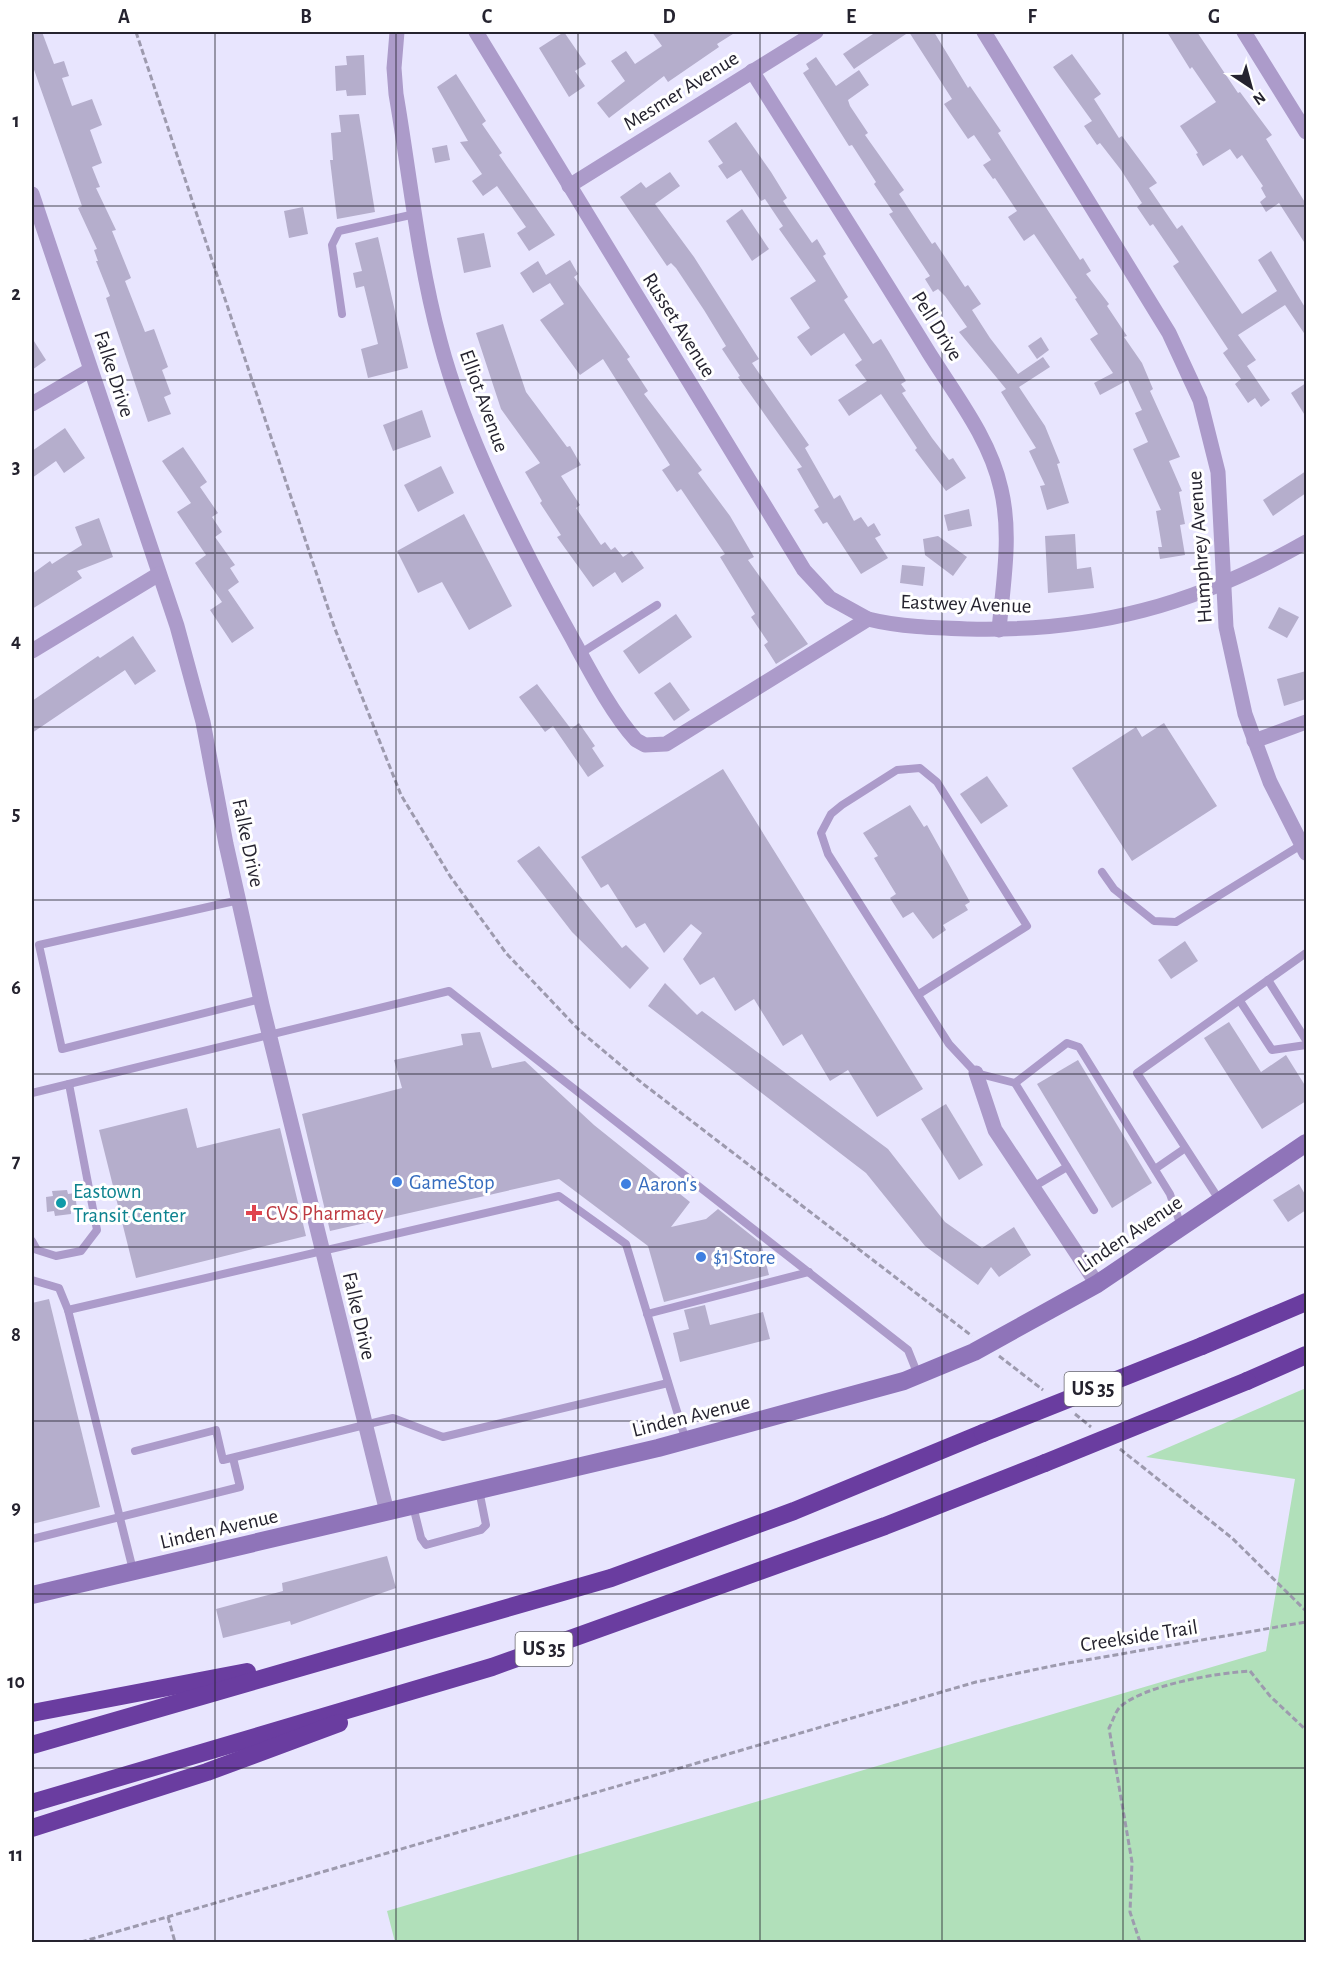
<svg xmlns="http://www.w3.org/2000/svg" width="1338" height="1974" viewBox="0 0 1338 1974" font-family="'Alegreya Sans',sans-serif">
<rect width="100%" height="100%" fill="#e8e5fe"/>
<path fill="#b1e0ba" d="M1306 1388V1942H395L387 1911 1266 1651 1295 1479 1146 1457Z"/>
<g fill="#b5aecc">
<path d="M32 32H42L54 64 64 61 69 76 62 78 72 106 92 99 102 125 90 130 102 163 92 167 100 187 96 188 116 230 112 231 131 278 125 281 145 332 154 329 168 367 162 370 171 394 164 397 171 414 148 422 106 298 110 296 96 261H98L94 250 97 249 78 208 82 206 32 64Z"/>
<path d="M564 32 586 64 575 71 585 86 569 97 539 48Z"/>
<path d="M652 32H736L717 44 719 47 668 82 664 76 609 118 597 103 625 81 611 61 626 51 635 64 662 46Z"/>
<path d="M876 32H934L968 88 970 86 1001 131 998 133 1080 260 1083 258 1091 271 1086 274 1109 304 1107 306 1127 336 1124 337 1142 363 1153 389 1150 391 1180 457 1169 461 1182 491 1179 492 1185 524 1180 525 1185 555 1160 559 1158 547H1162L1156 511 1161 510 1133 449 1148 442 1135 413 1142 410 1128 380 1100 395 1094 383 1113 373 1090 339 1098 334 1075 299 1077 298 1034 234 1024 241 1008 217 1017 211 995 178 993 179 983 165 991 160 974 135 968 139 944 104 952 99 909 32 854 69 843 54Z"/>
<path d="M1167 32H1197L1238 93 1240 92 1272 135 1266 139 1306 204V245L1279 203 1266 212 1260 202 1266 197 1261 188 1263 186 1242 155 1237 159 1230 149 1203 166 1196 154 1198 153 1180 126 1216 102 1192 67 1190 69Z"/>
<path d="M1072 54 1101 94 1094 99 1119 138 1122 136 1157 183 1149 188 1177 229 1182 225 1242 314 1277 291 1258 260 1271 251 1306 309V336L1285 305 1238 335 1256 360 1247 366 1270 400 1261 407 1255 398 1248 403 1235 384 1241 379 1223 353 1228 349 1173 266 1179 262 1153 224 1150 226 1137 207 1142 203 1121 170 1100 143 1097 145 1084 126 1092 121 1053 67Z"/>
<path d="M364 55 366 95 347 96 346 90 336 91 335 66 347 65 346 56Z"/>
<path d="M816 57 836 86 859 70 869 85 848 100 850 106 868 133 865 135 904 190 899 194 918 223 932 244 935 242 965 287 968 285 981 304 972 310 990 338 1018 374 1043 357 1050 367 1019 387 1045 426 1060 463 1057 464 1069 503 1047 510 1040 486 1045 485 1029 451 1036 448 1001 392 1006 389 959 332 967 327 945 296 938 289 933 292 925 279 930 276 889 214 893 212 874 184 876 182 852 145 849 146 803 73 809 69 806 64Z"/>
<path d="M456 74 486 121 482 124 502 153 499 155 555 235 529 251 517 233 526 227 497 186 483 196 472 181 482 174 460 142 468 141 437 87Z"/>
<path d="M359 114 375 212 337 219 330 160H333L331 133 341 132 339 115Z"/>
<path d="M736 122 771 172 787 198 783 201 812 243 817 239 826 254 823 256 848 297 844 300 873 344 881 339 889 352 906 381 901 384 906 391 902 393 932 438 949 460 953 458 966 478 946 491 915 450 917 448 881 394 849 416 838 400 867 381 855 365 862 360 844 333 811 356 797 337 810 328 790 298 816 281 779 229 783 226 765 199 761 201 741 170 727 179 718 166 723 163 708 141Z"/>
<path d="M447 145 450 160 435 163 432 148Z"/>
<path d="M670 172 680 186 655 204 694 257 759 359 752 363 809 445 805 448 834 499 840 495 854 521 861 517 868 527 874 523 881 535 875 538 888 558 861 574 827 522 823 524 814 510 819 507 797 469 802 467 738 377 740 376 722 349 726 346 704 310 676 268 671 263 667 266 620 197 641 182 646 188Z"/>
<path d="M303 207 308 234 289 238 284 211Z"/>
<path d="M742 209 769 249 752 261 726 221Z"/>
<path d="M484 233 491 267 464 273 457 238Z"/>
<path d="M378 237 408 368 368 378 361 349 378 344 364 286 356 288 353 273 362 271 355 243Z"/>
<path d="M570 260 578 274 574 277 630 357 627 359 648 391 644 394 702 470 698 473 730 516 754 557 748 560 808 644 776 664 764 645 768 642 751 617 755 614 720 557 725 554 681 489 677 492 662 470 670 465 603 359 580 375 540 320 564 304 550 283 533 293 520 273 538 261 546 275Z"/>
<path d="M503 324 526 392 567 447 570 446 581 465 561 476 580 505 576 508 601 545 605 542 611 550 615 547 623 557 632 551 644 568 622 583 615 572 593 587 557 537 561 535 540 503 542 501 525 472 540 463 501 409 476 333Z"/>
<path d="M1041 337 1049 350 1037 359 1028 346Z"/>
<path d="M32 338 46 360 32 370Z"/>
<path d="M1306 383V417L1291 393Z"/>
<path d="M422 410 431 437 393 451 383 425Z"/>
<path d="M65 428 85 458 64 473 56 461 32 478V451Z"/>
<path d="M183 447 207 482 200 487 218 513 212 517 222 532 215 537 235 565 230 568 239 582 228 590 254 628 232 643 210 610 222 602 195 563 206 555 177 512 191 503 162 461Z"/>
<path d="M441 466 454 493 418 512 404 485Z"/>
<path d="M1306 471V493L1273 516 1263 500Z"/>
<path d="M969 509 972 526 948 531 944 515Z"/>
<path d="M464 514 512 606 469 630 442 582 418 593 397 551Z"/>
<path d="M99 518 113 557 77 571 82 578 32 609V574L50 561 52 564 82 545 75 527Z"/>
<path d="M1075 534 1077 569 1091 567 1094 588 1048 593 1045 536Z"/>
<path d="M938 536 967 557 953 576 925 555 923 539Z"/>
<path d="M902 565 925 567 923 586 900 583Z"/>
<path d="M1279 607 1299 617 1287 638 1268 628Z"/>
<path d="M676 614 692 637 639 674 623 651Z"/>
<path d="M133 636 156 671 135 685 125 670 32 733V701L98 656 100 658Z"/>
<path d="M1306 671V699L1284 706 1277 679Z"/>
<path d="M670 682 690 710 674 721 654 693Z"/>
<path d="M537 684 571 729 579 723 595 746 592 748 604 766 588 777 553 726 545 732 519 697Z"/>
<path d="M1164 723 1217 806 1132 861 1072 768 1136 727 1142 737Z"/>
<path d="M723 769 923 1089 877 1117 848 1070 830 1081 802 1034 783 1046 754 999 735 1011 714 977 700 985 683 959 702 933 691 924 664 953 645 923 636 928 608 884 601 888 581 857Z"/>
<path d="M987 776 1008 806 981 824 960 794Z"/>
<path d="M910 805 924 827 927 825 970 902 965 905 968 910 943 925 946 930 933 939 913 912 903 918 890 898 896 894 874 858 878 856 863 833Z"/>
<path d="M539 846 622 948 626 945 649 968 630 989 572 932 517 861Z"/>
<path d="M1185 941 1198 961 1171 979 1158 960Z"/>
<path d="M665 983 697 1015 702 1011 888 1149 945 1222 982 1248 1014 1227 1031 1255 999 1277 991 1267 978 1285 925 1246 866 1173 648 1006Z"/>
<path d="M1229 1022 1261 1072 1286 1055 1306 1087V1101L1262 1129 1204 1038Z"/>
<path d="M480 1032 492 1068 525 1061 594 1125 690 1202 671 1227 706 1219 718 1209 761 1243 769 1275 664 1302 648 1246 559 1179 330 1231 302 1114 402 1088 394 1060 463 1045 461 1034Z"/>
<path d="M1078 1060 1152 1183 1112 1208 1037 1084Z"/>
<path d="M946 1104 983 1165 959 1180 921 1119Z"/>
<path d="M187 1108 197 1148 280 1128 306 1236 136 1278 99 1130Z"/>
<path d="M1299 1184 1306 1196V1210L1288 1222 1273 1200Z"/>
<path d="M67 1190 68 1194 75 1193 77 1209 71 1210V1214L55 1216 54 1211 47 1212 46 1197 53 1196 52 1191Z"/>
<path d="M49 1299 100 1507 32 1524V1303Z"/>
<path d="M705 1305 710 1325 763 1312 770 1339 680 1362 673 1333 689 1329 684 1310Z"/>
<path d="M387 1556 396 1588 291 1625 290 1621 223 1638 216 1609 283 1591 282 1583Z"/>
</g>
<g fill="none" stroke-linecap="round" stroke-linejoin="round">
<g stroke="#9d9aae" stroke-width="3" stroke-dasharray="6 3" stroke-linecap="butt">
<path d="M136 32 335 629 401 795 450 876 506 953 580 1031 642 1083 972 1336"/>
<path d="M999 1356 1043 1390"/>
<path d="M1075 1414 1091 1427"/>
<path d="M1120 1449 1232 1538 1306 1611"/>
<path d="M168 1917 175 1942"/>
<path d="M81 1942 976 1682 1057 1665 1306 1622"/>
<path d="M1140 1942 1130 1912 1132 1862 1109 1728C1113 1721 1115 1712 1120 1707 1144 1685 1217 1673 1250 1671L1270 1696 1306 1730"/>
</g>
<g stroke="#ac9bca" stroke-width="8">
<path d="M342 314 332 245 339 231 415 214"/>
<path d="M581 653 657 605"/>
<path d="M1102 872 1114 889 1154 921 1176 922 1301 845"/>
<path d="M239 900 39 945 62 1049 260 999"/>
<path d="M1268 980 1306 1040"/>
<path d="M919 994 1027 926 937 782 920 768 897 770 842 805 831 814 821 833 828 854 949 1044 976 1073 1015 1083 1067 1043 1079 1047 1170 1194 1181 1226"/>
<path d="M1240 1001 1272 1050 1306 1045"/>
<path d="M1015 1083 1094 1210"/>
<path d="M32 1093 449 991 908 1350 918 1375"/>
<path d="M1155 1169 1184 1149"/>
<path d="M1033 1187 1067 1167"/>
<path d="M1220 1201 1137 1073 1306 953"/>
<path d="M32 1241 37 1250 56 1256 81 1251 97 1230 69 1084"/>
<path d="M32 1280 59 1288 68 1310 133 1570"/>
<path d="M68 1310 559 1196 626 1244 686 1441"/>
<path d="M647 1314 809 1272"/>
<path d="M135 1451 216 1430 223 1460 393 1418 443 1437 668 1383"/>
<path d="M413 1506 421 1538 426 1545 481 1530 486 1525 479 1490"/>
<path d="M32 1539 240 1487 233 1458"/>
</g>
<g stroke="#ac9bca" stroke-width="15">
<path d="M397 32 394 68 396 94C410 176 418 260 440 341 464 433 516 536 562 620 583 657 608 709 636 740L645 745 666 744 868 619C900 627 935 628 968 629 1096 632 1195 605 1306 542"/>
<path d="M476 32 804 570 830 598 868 619"/>
<path d="M984 32 1169 333 1200 400 1218 472 1226 627 1245 714 1270 782 1306 853"/>
<path d="M1244 32 1306 132"/>
<path d="M752 71C811 165 871 258 929 353 956 396 990 439 1001 489 1012 535 1003 583 999 630"/>
<path d="M569 186 816 32"/>
<path d="M32 194 177 626 203 722 226 844 262 1005 387 1512"/>
<path d="M32 404 90 370"/>
<path d="M32 651 159 574"/>
<path d="M1254 741 1306 722"/>
<path d="M976 1073 995 1130 1097 1284"/>
</g>
<path stroke="#8f74b9" stroke-width="18" d="M32 1595 658 1448 904 1381 974 1352 1097 1284 1306 1143"/>
<g stroke="#6a3da0" stroke-width="18">
<path d="M1202 1346 1306 1302"/>
<path d="M1247 1381 1306 1355"/>
<path d="M32 1713 247 1672"/>
<path d="M32 1745 611 1578 794 1511 983 1433"/>
<path d="M32 1803 492 1667 885 1526 1045 1463"/>
<path d="M32 1828 207 1772 339 1723"/>
</g>
<g stroke="#6a3da0" stroke-width="18">
<path d="M983 1433 1202 1346"/>
<path d="M1045 1463 1247 1381"/>
</g>
</g>
<path fill="none" stroke="#25232f" stroke-width="1.5" stroke-opacity="0.55" d="M215 32V1942M396 32V1942M578 32V1942M760 32V1942M942 32V1942M1123 32V1942M32 206H1306M32 380H1306M32 553H1306M32 727H1306M32 900H1306M32 1074H1306M32 1247H1306M32 1421H1306M32 1594H1306M32 1768H1306"/>
<g fill="#3f7fe0" stroke="#fff" stroke-width="2">
<circle cx="397" cy="1182" r="6"/>
<circle cx="626" cy="1184" r="6"/>
<circle cx="701" cy="1257" r="6"/>
</g>
<circle fill="#0f9aa8" stroke="#fff" stroke-width="2" cx="61" cy="1203" r="6"/>
<path fill="#e0444e" stroke="#fff" stroke-width="2" d="M251 1204h6v6h6v6h-6v6h-6v-6h-6v-6h6z"/>
<g text-anchor="middle" dominant-baseline="central" stroke-width="6" stroke-linejoin="round" paint-order="stroke">
<g fill="#fff" stroke="#66656d" stroke-width="1.5">
<rect x="1064.5" y="1372" width="57" height="34" rx="4.5"/>
<rect x="515.5" y="1632" width="57" height="34" rx="4.5"/>
</g>
<g font-size="20" font-weight="bold" fill="#25232f">
<text x="1093" y="1389">US 35</text>
<text x="544" y="1649">US 35</text>
</g>
<g font-size="21" fill="#25232f" stroke="#fff">
<text transform="translate(681 91) rotate(-32)">Mesmer Avenue</text>
<text transform="translate(679 325) rotate(58)">Russet Avenue</text>
<text transform="translate(937 326) rotate(58)">Pell Drive</text>
<text transform="translate(114 374) rotate(72)">Falke Drive</text>
<text transform="translate(484 401) rotate(70)">Elliot Avenue</text>
<text transform="translate(1200 547) rotate(-94)">Humphrey Avenue</text>
<text transform="translate(966 604) rotate(2)">Eastwey Avenue</text>
<text transform="translate(248 843) rotate(78)">Falke Drive</text>
<text transform="translate(1130 1234) rotate(-34)">Linden Avenue</text>
<text transform="translate(359 1316) rotate(77)">Falke Drive</text>
<text transform="translate(691 1416) rotate(-14)">Linden Avenue</text>
<text transform="translate(219 1529) rotate(-13)">Linden Avenue</text>
<text transform="translate(1139 1636) rotate(-9)">Creekside Trail</text>
</g>
<g font-size="21" fill="#366cbe" stroke="#fff" text-anchor="start">
<text x="409" y="1182">GameStop</text>
<text x="638" y="1184">Aaron's</text>
<text x="713" y="1257">$1 Store</text>
</g>
<g font-size="21" fill="#0d838f" stroke="#fff" text-anchor="start">
<text x="73" y="1191">Eastown<tspan x="73" dy="24">Transit Center</tspan></text>
</g>
<g font-size="21" fill="#be3a42" stroke="#fff" text-anchor="start">
<text x="266" y="1213">CVS Pharmacy</text>
</g>
</g>
<rect width="1338" height="1974" fill="none" stroke="#ffffff" stroke-width="66"/>
<g transform="translate(1251 87) rotate(144)" stroke="#ffffff" stroke-width="4.5" paint-order="stroke">
<path d="M0-4.5L10 22L0 15L-10 22Z" fill="#25232f"/>
<text y="-9" font-size="16" font-weight="bold" text-anchor="middle" fill="#25232f">N</text>
</g>
<rect x="33" y="33" width="1272" height="1908" fill="none" stroke="#25232f" stroke-width="2"/>
<g font-size="20" text-anchor="middle" font-weight="bold" fill="#25232f">
<text x="124" y="23">A</text>
<text x="306" y="23">B</text>
<text x="487" y="23">C</text>
<text x="669" y="23">D</text>
<text x="851" y="23">E</text>
<text x="1032" y="23">F</text>
<text x="1214" y="23">G</text>
<text x="16" y="127">1</text>
<text x="16" y="300">2</text>
<text x="16" y="473">3</text>
<text x="16" y="647">4</text>
<text x="16" y="820">5</text>
<text x="16" y="994">6</text>
<text x="16" y="1167">7</text>
<text x="16" y="1341">8</text>
<text x="16" y="1514">9</text>
<text x="16" y="1688">10</text>
<text x="16" y="1861">11</text>
</g>
</svg>
